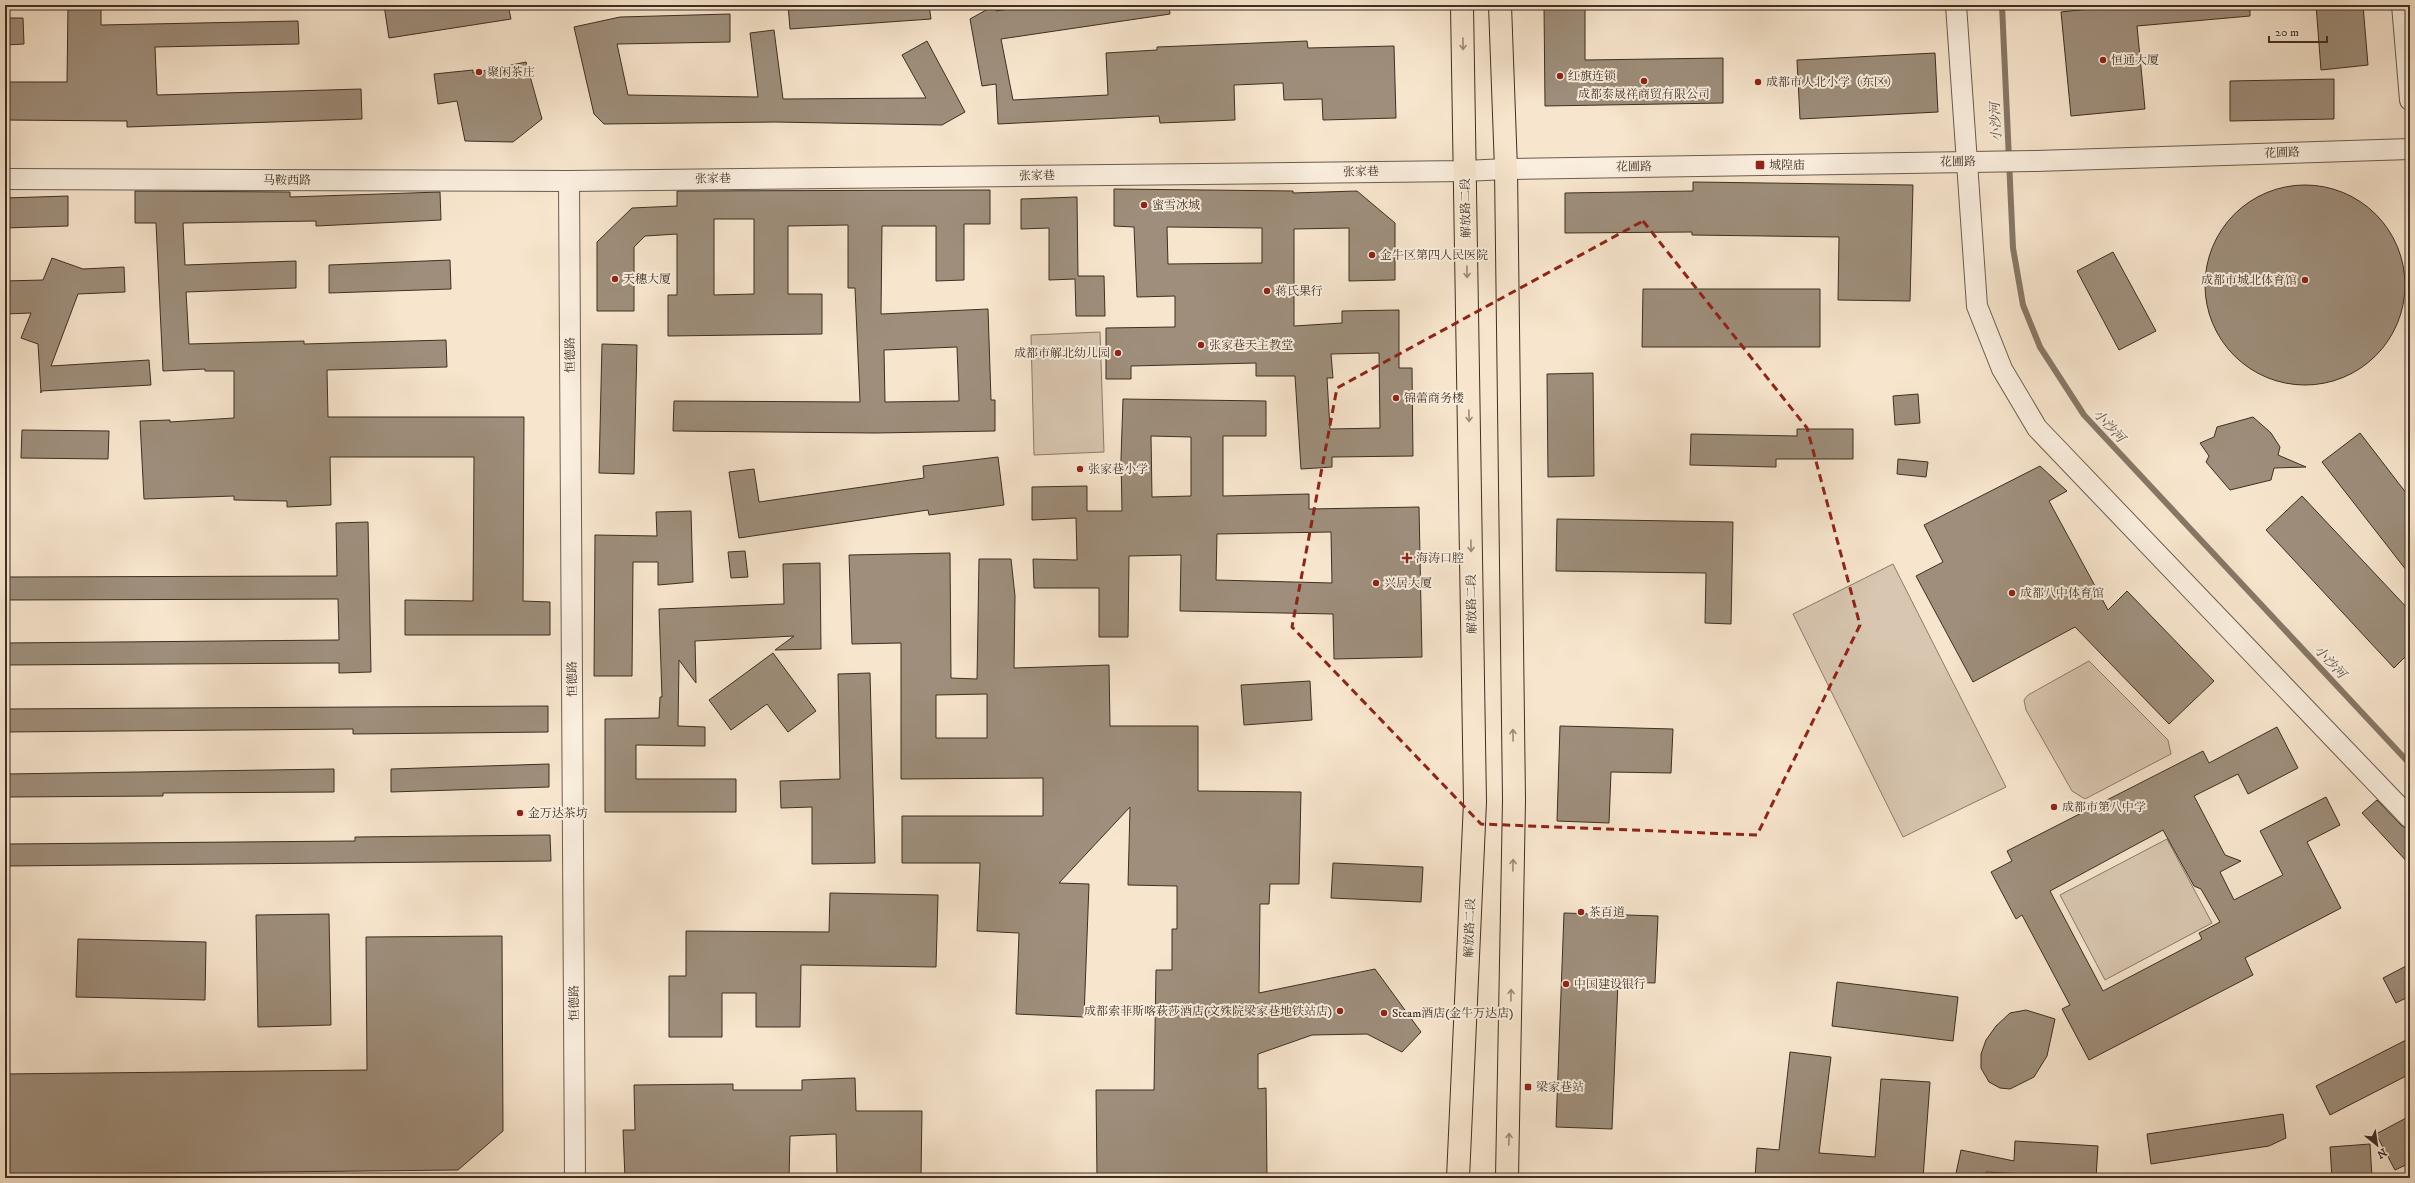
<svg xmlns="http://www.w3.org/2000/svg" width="2415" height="1183" viewBox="0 0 2415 1183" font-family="'IM FELL DW Pica','Noto Serif SC',serif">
<rect width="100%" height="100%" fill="#f7e5cd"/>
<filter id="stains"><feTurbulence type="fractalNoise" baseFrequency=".005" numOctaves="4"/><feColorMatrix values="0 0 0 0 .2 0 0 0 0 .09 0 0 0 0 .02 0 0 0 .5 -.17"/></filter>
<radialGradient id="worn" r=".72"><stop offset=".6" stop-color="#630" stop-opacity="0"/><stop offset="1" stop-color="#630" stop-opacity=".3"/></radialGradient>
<g fill="#d8c6b0" stroke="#8b7a6a">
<path d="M1100 332 1104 452 1034 455 1031 335Z"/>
<path d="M1893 564 2006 787 1903 837 1793 614Z"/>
<path d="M2089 661 2168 740 2171 754 2085 799 2072 791 2026 710 2024 700 2028 695Z"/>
<path d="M2167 839 2212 923 2105 980 2060 895Z"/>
</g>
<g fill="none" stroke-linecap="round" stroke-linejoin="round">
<path stroke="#877766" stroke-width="6" d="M2002 5 2013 248 2023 305 2040 347 2084 415 2410 764"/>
</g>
<g fill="#9e8e7b" stroke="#3e2f23" fill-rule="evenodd">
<path d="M68 5H101V25L298 21 299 44 155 47 157 95 361 89 362 119 127 127V121L5 120V82H67Z"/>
<path d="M384 5H508L511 19 389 38Z"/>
<path d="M788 5H929L931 19 790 29Z"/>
<path d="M995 5 996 11 1036 5H1169L1170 14 1001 39 1013 100 1108 95 1106 53 1157 50V47L1307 41 1308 48 1394 46 1396 118 1323 120 1322 99 1284 100 1283 83 1234 85 1235 120 1160 123 1159 116 998 124 996 84 982 86 970 19Z"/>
<path d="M1544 5H1585V60L1723 58V103L1545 106Z"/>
<path d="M2127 5H2250V16L2137 26 2145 109 2071 116 2061 12Z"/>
<path d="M2316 5H2363L2368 65 2321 70Z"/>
<path d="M730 14V42L617 44 628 95 758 97 750 33 774 30 783 99 926 98 902 55 927 41 965 112 942 125 775 122 604 124 594 114 574 27 620 17Z"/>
<path d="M5 18H23L24 44 5 45Z"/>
<path d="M1935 53 1938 112 1800 119 1797 60Z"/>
<path d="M526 62 542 119 513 142 465 141 457 101 438 104 434 74 473 70V73Z"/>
<path d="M2334 79V119L2230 121V81Z"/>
<path d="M1693 182 1913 185 1910 301 1838 300 1839 237 1692 235V232L1565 233V193L1693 191Z"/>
<circle cx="2305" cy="285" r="100"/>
<path d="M1114 189 1293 191V193L1357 191 1395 223V280L1349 281V228L1294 229V326L1342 323V311L1399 310V368H1412L1413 456 1332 457V467L1301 469 1295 376H1256V363L1131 366V379H1106V328L1175 327V296L1137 297 1134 227 1114 226ZM1167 227 1262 228V263L1168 264ZM1379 353 1380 428 1330 429 1327 378H1333L1331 354Z"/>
<path d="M990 190V224H964V280L936 281V226H882L881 314 988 309 991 400H995V431L875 433 673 431 674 401 860 402 855 288H848V225L788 226V294H822V334L668 336V295H677V234L645 236 634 247V311H597V242L632 208 677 206V191ZM714 219H754V294L714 295ZM957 347 959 401 885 402 884 350Z"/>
<path d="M135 191 290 192V197L440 192 441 220 316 226V221L183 223 185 265 296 261V288L186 292 189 344 304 341V344L446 340 447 367 327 370 328 417H524L523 601 550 602V635H405V600L473 601 474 457H330L331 505 287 507V501L234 500V496L144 499 140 421 170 420V422L234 418V371H205V369L163 371 156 223H135Z"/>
<path d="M68 196V226L5 228V198Z"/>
<path d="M1077 197 1078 276H1104L1105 316H1076L1075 279 1049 280V228L1021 229V199Z"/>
<path d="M2113 252 2156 331 2119 350 2077 271Z"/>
<path d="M52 258 83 269 124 267 125 292 78 294 51 366 149 360 151 385 41 391V393L38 344 21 338 31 313 5 314V281L43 280Z"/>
<path d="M450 260 451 289 329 293V265Z"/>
<path d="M1643 289H1820V347H1642Z"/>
<path d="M602 344 637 345 634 474 599 473Z"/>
<path d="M1593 373 1594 476 1548 477 1547 374Z"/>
<path d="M1918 394 1920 423 1895 425 1893 396Z"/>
<path d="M1123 399 1266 401V436H1223V496L1309 494V509L1419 507 1422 657 1334 659 1333 614 1180 611 1181 555 1129 556 1128 637H1099V588H1034L1033 559 1077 560 1076 518 1032 520V487L1087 486V511H1122L1121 459ZM1151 436 1191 437V496L1152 497ZM1331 532 1332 583 1216 580 1217 534Z"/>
<path d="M2253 417 2271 433 2280 447 2278 455 2306 467 2274 468 2271 480 2230 490 2206 462 2209 456 2200 443 2214 437 2217 427Z"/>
<path d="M1797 429H1853V459H1776V467L1690 465 1691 434 1797 436Z"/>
<path d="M22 430 109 431 108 459 21 458Z"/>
<path d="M2360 433 2410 498V575L2322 462Z"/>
<path d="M998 457 1004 505 929 515 928 510 739 538 729 472 754 469 759 502 924 478 923 466Z"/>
<path d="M1898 459 1928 462 1926 477 1897 474Z"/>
<path d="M2040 466 2067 491 2049 501 2108 610 2127 591 2214 681 2169 724 2075 627 1973 682 1916 576 1943 562 1924 525Z"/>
<path d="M2302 496 2410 611V652L2394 668 2266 530Z"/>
<path d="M691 511 693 582 658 585V562H633L632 676H594L595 535 657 536 656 512Z"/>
<path d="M1557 519 1733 522 1731 624 1705 623 1706 573 1556 571Z"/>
<path d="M368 522 371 672 339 673V663L5 665V643L339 640 338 599 5 600V577L337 576 336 523Z"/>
<path d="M745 551 748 577 731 578 728 552Z"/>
<path d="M950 553 951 678 977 679 979 559H1011L1015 596 1014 668 1109 665 1110 726H1198V791L1301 792 1299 884H1270L1269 904H1260L1259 993 1375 969 1421 1032 1402 1052 1367 1034 1312 1035 1258 1054V1089L1266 1088 1267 1178H1097L1096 1090H1154L1156 970H1172V929H1177V886L1128 885 1130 807 1059 883 1089 884 1084 1017 1016 1014 1019 933 977 931 980 863H902V816H1043V778L901 779V643L852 644 849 555ZM987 694V738H936V695Z"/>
<path d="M820 563 821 649 775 650 794 636 695 641 696 683 679 660 678 726 705 727V746L636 745V779H736V812H605V719L659 718 660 697H662L659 609 784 604 783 564Z"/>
<path d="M773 653 816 711 788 732 767 704 731 730 709 700Z"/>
<path d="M870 673 875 863 812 864V807L781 808 780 781 840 779 838 674Z"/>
<path d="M1310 681 1312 720 1244 725 1241 685Z"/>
<path d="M548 706V732L353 734V729L5 732V709Z"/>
<path d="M1560 726 1673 729 1671 773 1611 772 1609 823 1557 821Z"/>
<path d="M2277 727 2298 768 2248 794 2238 774 2194 796 2225 855 2241 861 2220 872 2234 900 2283 875 2260 831 2326 797 2340 825 2307 842 2341 908 2245 958 2253 975 2089 1060 2062 1009 2070 1005 2022 915 2016 919 1991 872 2012 861 2007 851 2203 751 2209 763ZM2163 830 2194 886 2201 889 2220 922 2199 933 2202 939 2103 991 2050 891Z"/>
<path d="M549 764V787L391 792V769Z"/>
<path d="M334 769V792L163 793V796L6 797V774Z"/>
<path d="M2377 800 2402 826 2410 830V865L2362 813Z"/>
<path d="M550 835 551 861 8 866V844L355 841V837Z"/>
<path d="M1333 863 1423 867 1421 902 1331 898Z"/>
<path d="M830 893 938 895 936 967 801 965 800 1027H756V993H722V1037H669V976H686V931L829 932Z"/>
<path d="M1564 913 1658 916 1655 983 1618 982 1612 1129 1556 1127Z"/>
<path d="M329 914 331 1025 258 1027 256 915Z"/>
<path d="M502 936 503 1131 458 1170 82 1174V1178H5V1074L367 1070 366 937Z"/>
<path d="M78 939 206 942 205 1000 76 997Z"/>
<path d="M2410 964V996L2396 1003 2383 978Z"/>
<path d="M1837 982 1958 997 1953 1041 1832 1026Z"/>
<path d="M2026 1010 2055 1019 2047 1056 2034 1077 2010 1089 2000 1088 1989 1082 1981 1068V1054L1986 1040 1996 1026 2010 1013Z"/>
<path d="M2410 1038V1074L2330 1115 2316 1086Z"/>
<path d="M1790 1052 1831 1057 1819 1153 1875 1157 1881 1079 1930 1082 1923 1178H1755L1757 1148 1779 1150Z"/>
<path d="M855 1078 856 1111H922L921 1178H837L836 1134 790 1136 789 1178H625L623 1130H635L634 1085 733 1084V1090H802V1080Z"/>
<path d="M2283 1114 2286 1138 2269 1146 2151 1164 2147 1134Z"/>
<path d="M2410 1116V1163L2395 1170 2376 1134Z"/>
<path d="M2015 1141 2098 1146 2096 1178 1986 1172 1985 1178H1955L1961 1150 2014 1161Z"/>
<path d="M2370 1144 2372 1178H2332L2330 1147Z"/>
</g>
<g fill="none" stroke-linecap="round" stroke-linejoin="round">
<defs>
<g id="minor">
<path d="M1956 5 1977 306 2002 369 2037 428 2410 818"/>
<path d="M2402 5 2410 100"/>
<path d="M5 179 569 181 1465 171 1506 169 2036 161 2410 149"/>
<path d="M569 181 575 1178"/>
</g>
<g id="primary">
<path d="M1500 5 1506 169 1514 800 1507 1178"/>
<path d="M1458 1178 1475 802 1462 5"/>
</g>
</defs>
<use href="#minor" stroke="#6c5c4e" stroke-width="22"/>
<use href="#primary" stroke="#3e2f23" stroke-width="24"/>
<use href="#minor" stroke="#faeede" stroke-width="20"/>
<use href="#primary" stroke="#f7e5cd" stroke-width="22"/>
</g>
<defs><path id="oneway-shaft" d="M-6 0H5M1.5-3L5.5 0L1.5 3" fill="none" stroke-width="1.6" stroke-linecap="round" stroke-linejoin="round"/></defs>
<g stroke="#9a8a78">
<use href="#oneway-shaft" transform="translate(1463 44) rotate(89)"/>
<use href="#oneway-shaft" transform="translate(1467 272) rotate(89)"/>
<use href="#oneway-shaft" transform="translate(1469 416) rotate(89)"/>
<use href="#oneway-shaft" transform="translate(1471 546) rotate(89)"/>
<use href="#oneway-shaft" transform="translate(1513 735) rotate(-91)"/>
<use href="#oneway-shaft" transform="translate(1513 865) rotate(-89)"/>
<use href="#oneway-shaft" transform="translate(1511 995) rotate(-89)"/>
<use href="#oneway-shaft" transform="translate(1509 1139) rotate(-88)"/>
</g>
<path fill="none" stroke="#8f2418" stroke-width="3" stroke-dasharray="8 5" stroke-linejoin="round" d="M1643 221 1807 428 1860 625 1757 835 1481 824 1292 627 1337 388Z"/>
<g fill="#8f2418" stroke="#faeede" stroke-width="1.5">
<circle cx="2103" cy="60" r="4"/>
<circle cx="479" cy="72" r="4"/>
<circle cx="1560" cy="76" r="4"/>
<circle cx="1644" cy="81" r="4"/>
<circle cx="1758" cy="82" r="4"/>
<rect x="1755" y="160" width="10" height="10" rx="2"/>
<circle cx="1144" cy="205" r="4"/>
<circle cx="1372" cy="255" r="4"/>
<circle cx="615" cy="279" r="4"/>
<circle cx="2305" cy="280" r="4"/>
<circle cx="1267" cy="291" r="4"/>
<circle cx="1201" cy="345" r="4"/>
<circle cx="1118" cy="353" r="4"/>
<circle cx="1396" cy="398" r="4"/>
<circle cx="1080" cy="469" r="4"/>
<path d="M1405 552h4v4h4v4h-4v4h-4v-4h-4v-4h4z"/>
<circle cx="1376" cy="583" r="4"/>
<circle cx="2012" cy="593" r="4"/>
<circle cx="2054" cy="807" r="4"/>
<circle cx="520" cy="813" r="4"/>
<circle cx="1581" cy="912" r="4"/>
<circle cx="1566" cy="984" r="4"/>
<circle cx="1340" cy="1011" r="4"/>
<circle cx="1384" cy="1013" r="4"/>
<rect x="1524" y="1083" width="8" height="8" rx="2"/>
</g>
<g text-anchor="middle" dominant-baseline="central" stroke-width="4" stroke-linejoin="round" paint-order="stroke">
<g font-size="12" fill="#3e2f23" stroke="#faeede" text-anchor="start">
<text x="2111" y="60">恒通大厦</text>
<text x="487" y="72">聚闲茶庄</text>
<text x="1568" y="76">红旗连锁</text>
<text x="1766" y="82">成都市人北小学（东区）</text>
<text x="1644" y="94" text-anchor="middle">成都泰晟祥商贸有限公司</text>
<text x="1769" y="165">城隍庙</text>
<text x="1152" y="205">蜜雪冰城</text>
<text x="1380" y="255">金牛区第四人民医院</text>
<text x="623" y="279">天穗大厦</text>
<text x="2297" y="280" text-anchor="end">成都市城北体育馆</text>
<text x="1275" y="291">蒋氏果行</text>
<text x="1209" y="345">张家巷天主教堂</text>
<text x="1110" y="353" text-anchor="end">成都市解北幼儿园</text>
<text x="1404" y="398">锦蕾商务楼</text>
<text x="1088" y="469">张家巷小学</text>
<text x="1416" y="558">海涛口腔</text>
<text x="1384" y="583">兴居大厦</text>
<text x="2020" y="593">成都八中体育馆</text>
<text x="2062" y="807">成都市第八中学</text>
<text x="528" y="813">金万达茶坊</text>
<text x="1589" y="912">茶百道</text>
<text x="1574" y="984">中国建设银行</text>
<text x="1332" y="1011" text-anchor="end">成都索菲斯喀萩莎酒店(文殊院梁家巷地铁站店)</text>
<text x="1392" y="1013">Steam酒店(金牛万达店)</text>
<text x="1536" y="1087">梁家巷站</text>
</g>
<g font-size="12" fill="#3e2f23" stroke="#faeede">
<text transform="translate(2282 153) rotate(-2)">花圃路</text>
<text transform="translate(1958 162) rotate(-1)">花圃路</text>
<text transform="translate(1634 167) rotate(-1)">花圃路</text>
<text transform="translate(1361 172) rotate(-1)">张家巷</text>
<text transform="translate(1037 176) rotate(-1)">张家巷</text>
<text transform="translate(713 179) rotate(-1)">张家巷</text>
<text x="287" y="180">马鞍西路</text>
<text transform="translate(1466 208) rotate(-91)">解放路二段</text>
<text transform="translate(570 355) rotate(-90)">恒德路</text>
<text transform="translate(1472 604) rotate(-91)">解放路二段</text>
<text transform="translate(572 679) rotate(-90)">恒德路</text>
<text transform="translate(1470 928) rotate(-88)">解放路二段</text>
<text transform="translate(574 1003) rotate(-90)">恒德路</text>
</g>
<g font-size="13" font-style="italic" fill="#5c4d3f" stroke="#faeede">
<text transform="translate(1996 122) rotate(-93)">小沙河</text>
<text transform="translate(2109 426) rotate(47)">小沙河</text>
<text transform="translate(2330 662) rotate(47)">小沙河</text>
</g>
</g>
<rect width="2415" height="1183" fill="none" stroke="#f7e5cd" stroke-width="20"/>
<rect x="6" y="6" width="2403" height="1171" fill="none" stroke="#3e2f23" stroke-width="2"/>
<rect x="10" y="10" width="2395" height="1163" fill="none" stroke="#3e2f23"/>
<g transform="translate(2377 1145) rotate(150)" stroke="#faeede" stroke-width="3" paint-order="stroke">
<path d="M0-3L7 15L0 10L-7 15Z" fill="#3e2f23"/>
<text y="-6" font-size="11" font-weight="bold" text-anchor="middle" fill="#3e2f23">N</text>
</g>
<path d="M2269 36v6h58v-6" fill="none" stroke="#3e2f23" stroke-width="2"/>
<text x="2275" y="36" font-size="12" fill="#3e2f23" stroke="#faeede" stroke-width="3" paint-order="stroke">20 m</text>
<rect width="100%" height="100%" filter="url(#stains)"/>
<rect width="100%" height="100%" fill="url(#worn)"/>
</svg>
